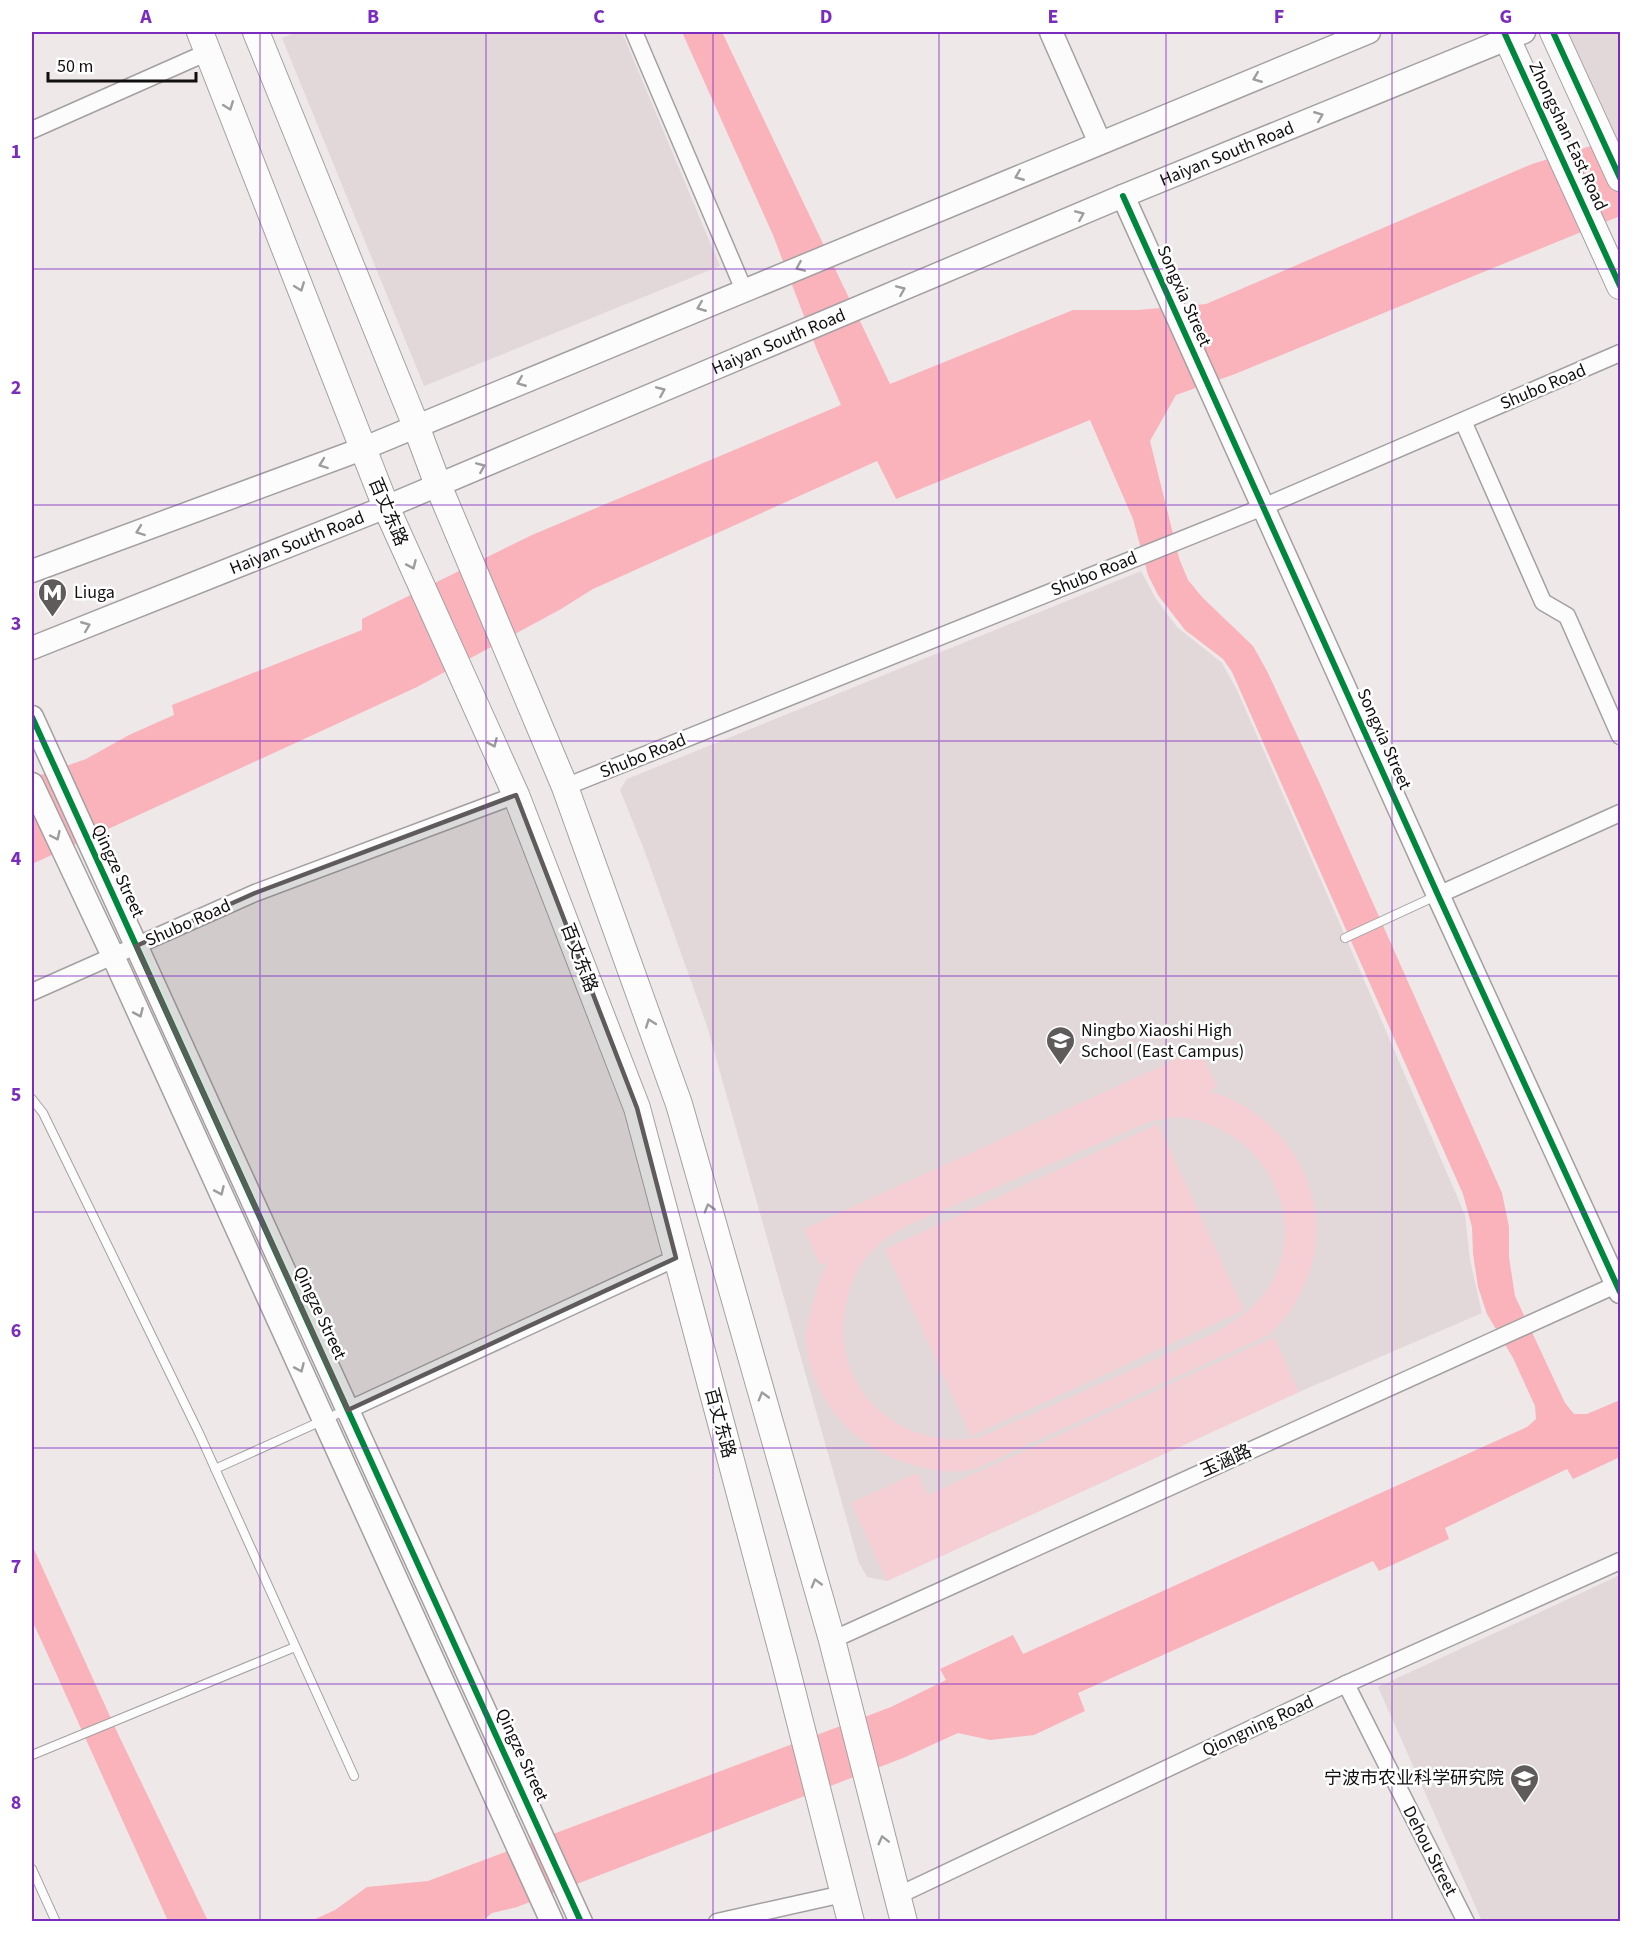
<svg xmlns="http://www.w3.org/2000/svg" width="1652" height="1953" viewBox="0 0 1652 1953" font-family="'Source Sans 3','Noto Sans SC',sans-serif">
<rect width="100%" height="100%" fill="#eee8e9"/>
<g fill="#e3d8d9">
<path d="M297 32H622L720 266 424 386 282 38Z"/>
<path d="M1553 32H1620V178Z"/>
<path d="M1141 571 1156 599 1177 627 1222 663 1236 688 1334 910 1465 1215 1470 1260 1482 1313 1299 1392 887 1581 867 1577 859 1563 707 1026 645 852 620 790 627 779Z"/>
<path d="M1620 1575V1921H1482L1378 1687Z"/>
</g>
<g fill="#f5cfd3" fill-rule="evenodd">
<path d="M1199 1049 1217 1087 1209 1091C1289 1114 1338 1199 1307 1279 1298 1300 1286 1321 1268 1335L974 1469C951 1474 933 1471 911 1464 856 1449 809 1399 806 1340 805 1326 811 1313 814 1300 818 1286 821 1274 828 1262L820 1265 804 1229ZM1176 1117C1249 1121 1305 1198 1278 1269 1267 1299 1242 1318 1215 1333L981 1437C896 1454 823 1380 848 1296 851 1286 854 1275 860 1266 871 1248 890 1235 908 1225L1148 1122Z"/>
<path d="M1158 1124 1244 1310 971 1436 885 1249Z"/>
<path d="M1274 1337 1299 1392 887 1581 851 1503 917 1473 928 1495Z"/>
</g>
<g fill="#fab2bb">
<path d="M682 32H722L890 384 1073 310H1138L1206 304 1532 164 1620 137V216L1235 374 1176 395 1150 441 1179 558 1188 580 1202 597 1253 646 1267 671 1320 784 1502 1193 1509 1227V1257L1515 1296 1565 1403 1574 1414H1587L1620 1400V1457L1573 1479 1567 1469 1445 1528 1449 1539 1379 1571 1373 1561 1078 1693 1085 1711 1034 1735 990 1740 958 1733 903 1758 517 1907 492 1913 482 1921H311L335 1910 367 1887 428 1881 891 1707 946 1680 940 1669 1013 1635 1023 1654 1527 1427 1536 1419 1535 1406 1513 1358 1487 1314 1478 1287 1473 1254 1472 1227 1463 1194 1232 672 1223 659 1185 630 1158 595 1148 575 1133 519 1090 420 896 499 877 461 593 589 561 609 417 687 32 864V778L86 759 129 735 174 715 172 705 362 630V619L532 535 841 405 817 350 773 235Z"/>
<path d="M32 1545 119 1736 208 1921H168L32 1620Z"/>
</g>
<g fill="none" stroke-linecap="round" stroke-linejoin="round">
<defs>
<g id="lane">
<path d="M1345 938 1438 895"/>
<path d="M32 1099 43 1113 199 1433 354 1776"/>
<path d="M215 1469 346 1410"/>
<path d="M32 1755 295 1647"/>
<path d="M32 1869 56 1922"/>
</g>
<g id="street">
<path d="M634 32 744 290"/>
<path d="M32 130 208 52"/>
<path d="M1463 421 1543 602 1567 616 1620 736"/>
<path d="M565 787 1263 507 1620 353"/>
<path d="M1438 895 1620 813"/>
<path d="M32 992 255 893 516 795"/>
<path d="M348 1410 676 1258"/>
<path d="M832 1640 1620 1283"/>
<path d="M1346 1684 1466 1922"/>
<path d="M897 1896 1346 1684 1620 1561"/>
<path d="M717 1922 843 1894"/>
</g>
<g id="secondary">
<path d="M1051 32 1100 143"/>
<path d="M1123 196 1438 895 1620 1292"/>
<path d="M32 571 362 449 1369 32"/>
<path id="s1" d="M32 648 386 507 1123 196 1524 32"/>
<path d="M32 717 581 1922"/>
<path d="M32 784 113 956 552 1922"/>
</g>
<g id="primary">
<path d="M200 32 386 507 516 795 637 1108 785 1663 851 1922"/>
<path d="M256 32 416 426 438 485 565 787 679 1104 832 1640 904 1922"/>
<path d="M1504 32 1620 286"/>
<path d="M1553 32 1620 178"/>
</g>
</defs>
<use href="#lane" stroke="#a4a0a1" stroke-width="10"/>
<use href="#street" stroke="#a4a0a1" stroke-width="19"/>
<use href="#secondary" stroke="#a4a0a1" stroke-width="25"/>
<use href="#primary" stroke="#a4a0a1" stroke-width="28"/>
<use href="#lane" stroke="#fcfcfc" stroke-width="8"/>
<use href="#street" stroke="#fcfcfc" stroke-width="16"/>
<use href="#secondary" stroke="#fcfcfc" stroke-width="22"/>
<use href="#primary" stroke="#fcfcfc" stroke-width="26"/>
<defs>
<g id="cycleway">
<path d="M1504 32 1620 286"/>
<path d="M1553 32 1620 178"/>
<path d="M1123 196 1438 895 1620 1292"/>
<path d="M32 717 581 1922"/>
</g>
</defs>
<use href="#cycleway" stroke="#fff" stroke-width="10"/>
<use href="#cycleway" stroke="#00873e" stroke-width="6"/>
</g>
<defs><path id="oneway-chevron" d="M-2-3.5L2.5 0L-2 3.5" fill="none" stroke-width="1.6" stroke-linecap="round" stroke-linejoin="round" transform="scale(1.5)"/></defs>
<g stroke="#9e9d9d">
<use href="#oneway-chevron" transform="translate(1257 78) rotate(158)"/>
<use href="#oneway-chevron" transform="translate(229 106) rotate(69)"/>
<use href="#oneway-chevron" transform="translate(1319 116) rotate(-22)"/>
<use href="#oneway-chevron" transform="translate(1019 176) rotate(158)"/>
<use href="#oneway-chevron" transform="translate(1080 215) rotate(-23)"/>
<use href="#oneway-chevron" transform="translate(800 267) rotate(157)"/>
<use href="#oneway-chevron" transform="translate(300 287) rotate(69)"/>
<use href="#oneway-chevron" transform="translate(901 290) rotate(-23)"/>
<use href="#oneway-chevron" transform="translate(701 307) rotate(158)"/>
<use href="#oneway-chevron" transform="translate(521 382) rotate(158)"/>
<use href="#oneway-chevron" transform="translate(661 391) rotate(-23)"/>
<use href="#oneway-chevron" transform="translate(323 464) rotate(160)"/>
<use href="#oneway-chevron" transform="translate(481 467) rotate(-23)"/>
<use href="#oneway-chevron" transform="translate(140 531) rotate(160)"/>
<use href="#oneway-chevron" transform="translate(412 565) rotate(66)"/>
<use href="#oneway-chevron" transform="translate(86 626) rotate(-22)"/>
<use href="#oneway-chevron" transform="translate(493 743) rotate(66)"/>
<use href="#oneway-chevron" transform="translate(56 836) rotate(65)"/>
<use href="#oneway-chevron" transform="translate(139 1013) rotate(66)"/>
<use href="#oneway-chevron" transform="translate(650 1023) rotate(-110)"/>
<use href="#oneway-chevron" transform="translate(220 1191) rotate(66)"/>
<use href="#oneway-chevron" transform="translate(709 1208) rotate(-106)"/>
<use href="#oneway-chevron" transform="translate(300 1368) rotate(66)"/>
<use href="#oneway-chevron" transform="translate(763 1396) rotate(-106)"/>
<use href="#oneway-chevron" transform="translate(816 1583) rotate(-106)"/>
<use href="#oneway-chevron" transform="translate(883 1840) rotate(-104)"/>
</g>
<path fill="#5f5b5b" fill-opacity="0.2" stroke="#5f5b5b" stroke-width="4.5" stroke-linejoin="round" d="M516 795 637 1108 676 1258 348 1410 136 946 255 893Z"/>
<path fill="none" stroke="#7b2cbf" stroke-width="1.5" stroke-opacity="0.55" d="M260 32V1922M486 32V1922M713 32V1922M939 32V1922M1166 32V1922M1392 32V1922M32 269H1620M32 505H1620M32 741H1620M32 976H1620M32 1212H1620M32 1448H1620M32 1684H1620"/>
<defs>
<symbol id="metro-pin" viewBox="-11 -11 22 30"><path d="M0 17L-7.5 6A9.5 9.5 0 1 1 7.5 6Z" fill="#5f5b5b" stroke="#fff"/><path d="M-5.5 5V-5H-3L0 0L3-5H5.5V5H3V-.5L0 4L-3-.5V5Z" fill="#fff"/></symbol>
<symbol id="school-pin" viewBox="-11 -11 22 30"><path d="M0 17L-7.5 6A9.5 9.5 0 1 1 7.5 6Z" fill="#5f5b5b" stroke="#fff"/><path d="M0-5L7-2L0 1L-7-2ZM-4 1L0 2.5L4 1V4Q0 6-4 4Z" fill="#fff"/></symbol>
<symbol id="university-pin" viewBox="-11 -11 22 30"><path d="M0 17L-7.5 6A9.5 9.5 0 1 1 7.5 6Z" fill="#5f5b5b" stroke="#fff"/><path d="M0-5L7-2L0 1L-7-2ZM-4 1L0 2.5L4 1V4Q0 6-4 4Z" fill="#fff"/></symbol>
</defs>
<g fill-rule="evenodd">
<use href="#metro-pin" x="36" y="576" width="33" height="45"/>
<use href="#school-pin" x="1044" y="1024" width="33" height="45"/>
<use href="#university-pin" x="1508" y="1762" width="33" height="45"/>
</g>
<g text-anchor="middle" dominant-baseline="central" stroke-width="5" stroke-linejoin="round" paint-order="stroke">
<g font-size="18" fill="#120f0f" stroke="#fff">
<text transform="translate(1568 136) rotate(65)">Zhongshan East Road</text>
<text stroke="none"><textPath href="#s1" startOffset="1293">Haiyan South Road</textPath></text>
<text transform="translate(1184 296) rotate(66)">Songxia Street</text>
<text stroke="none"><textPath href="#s1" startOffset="807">Haiyan South Road</textPath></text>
<text transform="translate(1543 387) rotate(-23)">Shubo Road</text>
<text transform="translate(388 512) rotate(67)">百丈东路</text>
<text stroke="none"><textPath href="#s1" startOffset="285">Haiyan South Road</textPath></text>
<text transform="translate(1094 574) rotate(-22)">Shubo Road</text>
<text transform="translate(1384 739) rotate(66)">Songxia Street</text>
<text transform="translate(643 756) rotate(-22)">Shubo Road</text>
<text transform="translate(118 871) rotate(65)">Qingze Street</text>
<text transform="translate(188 923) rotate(-24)">Shubo Road</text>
<text transform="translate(579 958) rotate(69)">百丈东路</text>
<text transform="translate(320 1313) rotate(65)">Qingze Street</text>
<text transform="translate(720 1423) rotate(75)">百丈东路</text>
<text transform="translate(1226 1461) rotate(-24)">玉涵路</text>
<text transform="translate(1258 1726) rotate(-25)">Qiongning Road</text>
<text transform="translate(522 1755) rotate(65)">Qingze Street</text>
<text transform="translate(1430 1851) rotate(63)">Dehou Street</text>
</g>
<g font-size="18" fill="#120f0f" stroke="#fff" text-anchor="start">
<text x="74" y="592">Liuga</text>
<text x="1081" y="1030">Ningbo Xiaoshi High<tspan x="1081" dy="21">School (East Campus)</tspan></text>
<text x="1504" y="1778" text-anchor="end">宁波市农业科学研究院</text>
</g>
</g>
<rect width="1652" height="1953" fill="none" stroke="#ffffff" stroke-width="66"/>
<path d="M48 72v9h148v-9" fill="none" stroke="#120f0f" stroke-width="3"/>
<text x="57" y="72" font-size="18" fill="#120f0f" stroke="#ffffff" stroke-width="4.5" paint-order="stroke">50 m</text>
<rect x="33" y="33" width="1586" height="1887" fill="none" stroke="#7b2cbf" stroke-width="2"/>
<g font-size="20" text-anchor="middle" font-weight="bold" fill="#7b2cbf">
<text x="146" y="23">A</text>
<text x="373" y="23">B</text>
<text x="599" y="23">C</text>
<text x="826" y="23">D</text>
<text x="1053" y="23">E</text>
<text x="1279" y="23">F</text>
<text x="1506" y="23">G</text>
<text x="16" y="158">1</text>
<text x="16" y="394">2</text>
<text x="16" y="630">3</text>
<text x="16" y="865">4</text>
<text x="16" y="1101">5</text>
<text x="16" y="1337">6</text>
<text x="16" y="1573">7</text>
<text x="16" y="1809">8</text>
</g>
</svg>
